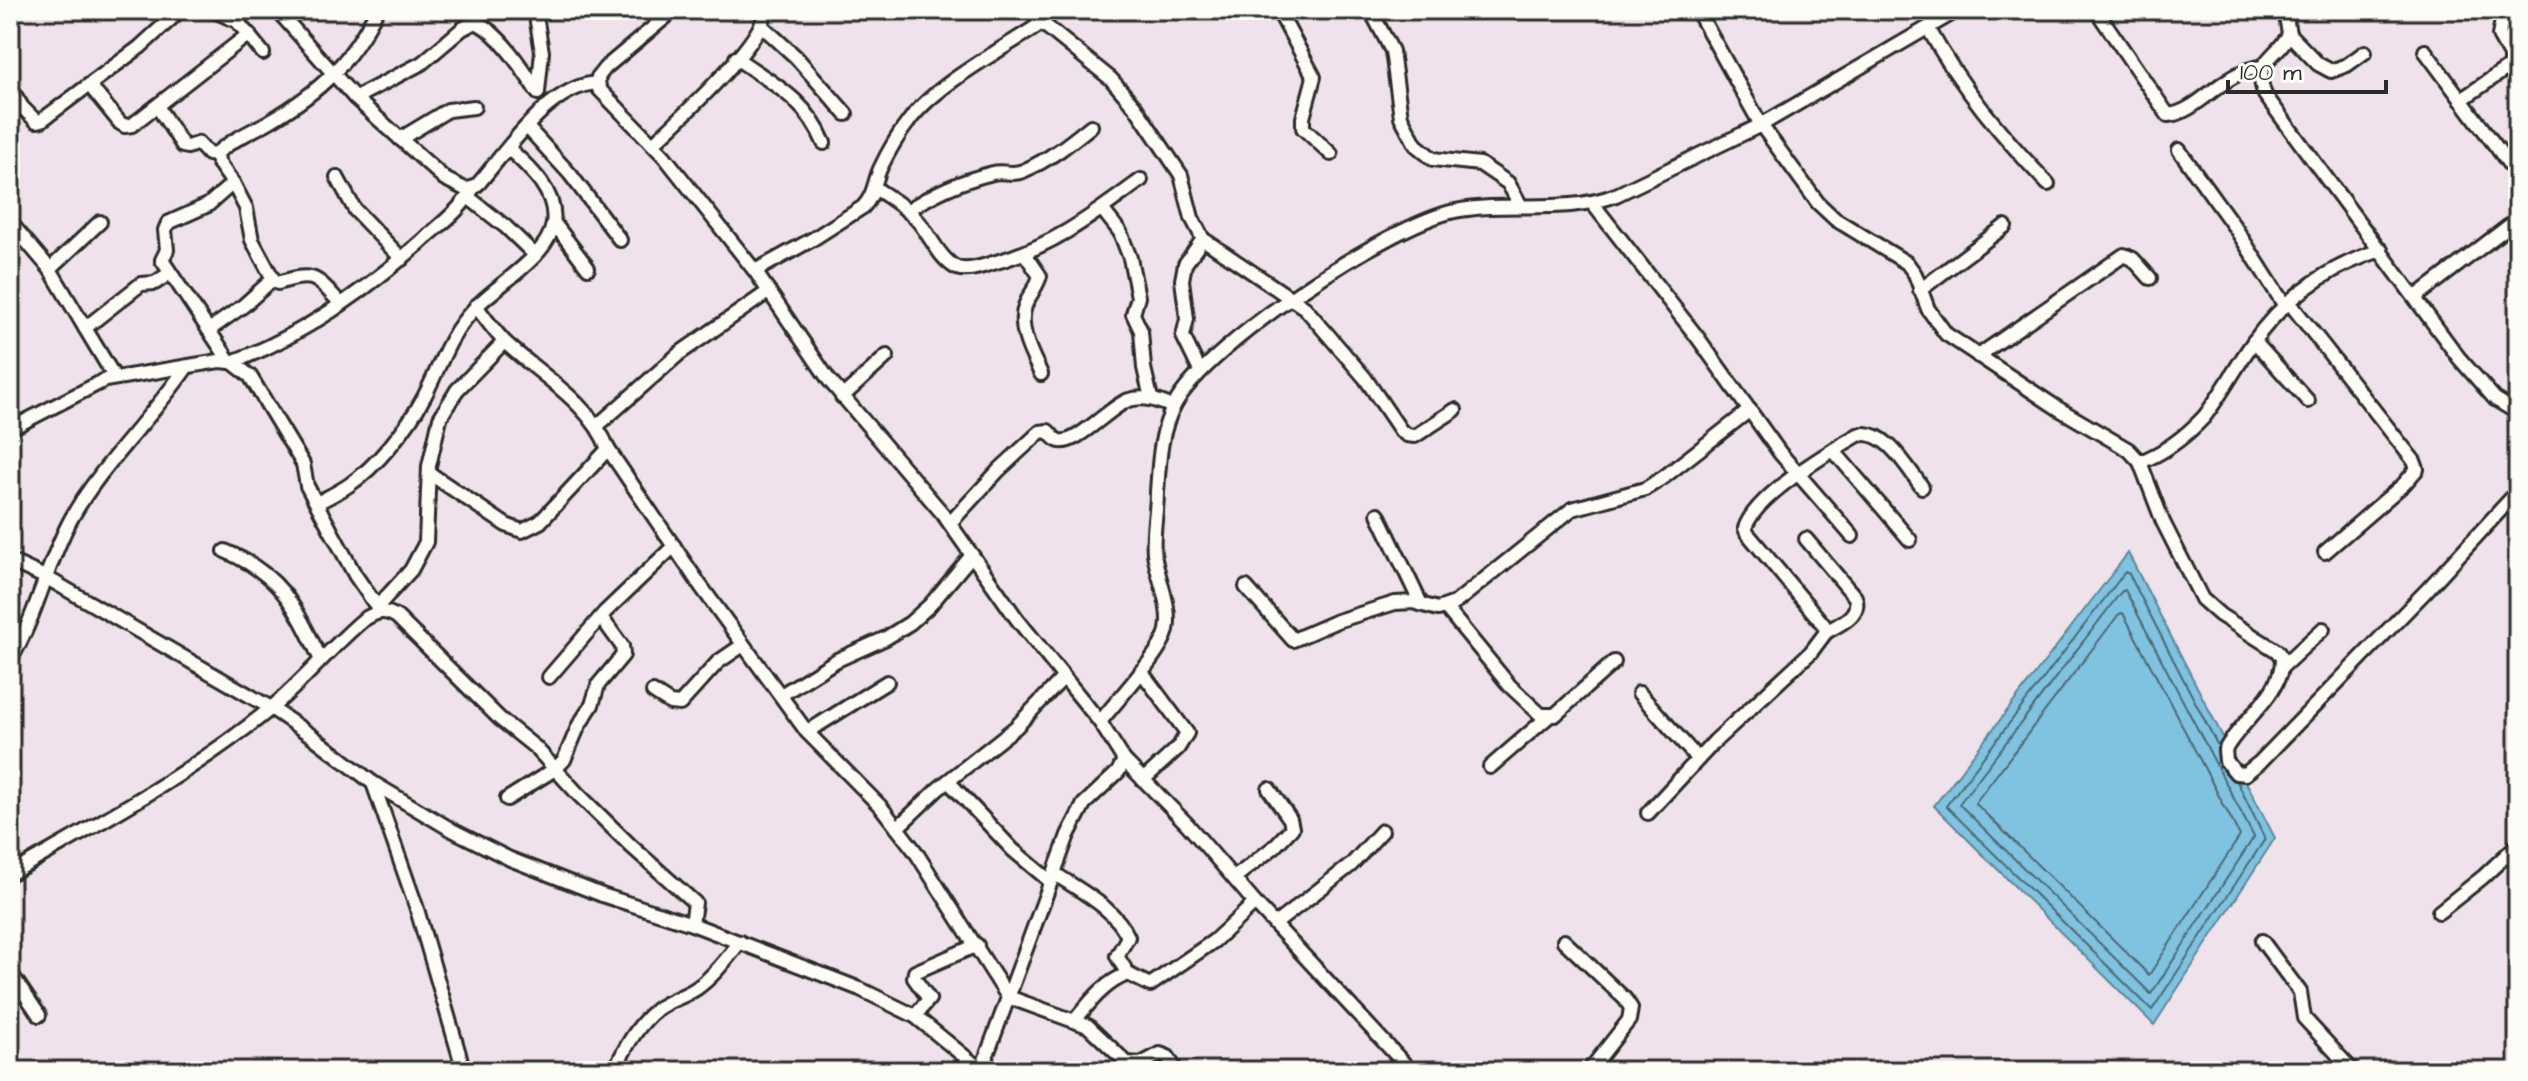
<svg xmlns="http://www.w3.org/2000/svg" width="2528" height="1081" viewBox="0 0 2528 1081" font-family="'Architects Daughter',sans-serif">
<rect width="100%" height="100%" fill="#f0e2ea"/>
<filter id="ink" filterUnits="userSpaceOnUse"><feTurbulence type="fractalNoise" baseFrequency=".0125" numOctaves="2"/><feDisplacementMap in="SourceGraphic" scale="16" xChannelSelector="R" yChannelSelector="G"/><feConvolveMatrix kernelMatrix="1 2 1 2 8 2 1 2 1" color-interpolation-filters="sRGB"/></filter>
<g filter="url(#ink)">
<path fill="#7fc3e0" stroke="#5d8698" stroke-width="2" d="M2128 553 2275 838 2154 1025 1934 806Z"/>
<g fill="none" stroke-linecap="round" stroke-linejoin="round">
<g stroke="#4d6873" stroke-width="2">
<path d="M2125 590 2254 837 2151 994 1959 804 2121 592Z"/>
<path d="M2123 613 2240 836 2149 975 1975 803 2119 614Z"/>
<path d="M2218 746 2129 574 2125 572 1946 806 2152 1010 2265 839 2237 781"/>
</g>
<defs>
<g id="minor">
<path d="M212 10 237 21 263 53"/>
<path d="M277 10 355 98 445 179 465 189 473 188 479 183C508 149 550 85 598 83"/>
<path d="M535 10 542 52 538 92"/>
<path d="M674 10 605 68 598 77 599 89 664 156 717 223 755 271 829 380 943 514 1017 619 1100 722 1124 760 1118 772 1084 804 1068 835 981 1071"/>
<path d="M1031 10 1042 23 1111 79 1136 108 1181 175 1192 218 1203 239 1305 308 1365 378 1401 431 1407 435 1415 436 1455 410"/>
<path d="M1278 10 1314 77 1303 118V128L1331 154"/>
<path d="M1697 10 1761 125 1818 203 1835 219 1907 263 1915 274 1928 309 1946 334 2059 409 2129 450 2140 462 2163 522 2202 599 2220 615 2277 651 2282 658C2283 694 2241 720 2225 750L2226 761 2236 773 2245 774 2260 762 2426 591 2518 491"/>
<path d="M2096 10 2168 115C2199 113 2223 70 2262 67"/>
<path d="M2285 10 2289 34C2276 60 2251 60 2265 95L2459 358 2495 399 2518 413"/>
<path d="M1371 11 1392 51 1401 117 1416 145 1433 159 1480 164 1508 183 1521 206"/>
<path d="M1040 20 1053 10"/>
<path d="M762 26 796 57 846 114"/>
<path d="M1928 28C1960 86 2002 136 2048 184"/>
<path d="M2289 34 2318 64 2331 71 2347 65 2365 52"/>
<path d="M2425 51 2518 176"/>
<path d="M736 58C773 84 806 99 824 143"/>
<path d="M90 86 120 123 125 126 132 125 249 34"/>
<path d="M10 87 22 107 36 121 42 120 140 47 175 15"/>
<path d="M355 98 422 63 462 29 475 22C499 31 525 72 538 93"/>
<path d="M2461 100 2510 66V55L2499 36 2504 10"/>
<path d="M157 106 183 146 188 147 198 143 208 154 216 155"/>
<path d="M527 127 570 174 620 240"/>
<path d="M400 139 448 110 474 107"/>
<path d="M653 144C677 121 766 41 765 10"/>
<path d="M2179 150 2236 229 2285 306"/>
<path d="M337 177 355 210 402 259"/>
<path d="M875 188C890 198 906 207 918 221 930 235 940 260 957 268 968 272 983 266 993 263 1052 247 1092 216 1141 180"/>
<path d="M468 197 506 227 535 255"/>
<path d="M1593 204 1698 338 1780 453 1852 536"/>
<path d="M1102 209 1120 232 1130 258 1138 297 1133 314 1141 331 1144 368 1151 398"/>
<path d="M907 211C932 194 964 180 993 173 1003 170 1012 176 1023 171 1049 160 1070 143 1091 126"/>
<path d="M10 222 50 269 85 328 141 284 155 283 170 273"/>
<path d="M554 223 588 268"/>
<path d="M1025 254 1040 276C1037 287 1029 295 1025 306 1017 328 1032 355 1041 374"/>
<path d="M50 269 100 222"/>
<path d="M755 271 813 239 863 207C874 196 874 183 880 169 888 152 898 135 909 121 936 84 1003 49 1042 23"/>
<path d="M273 279 252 240 246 208 233 183 218 162 217 153C232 139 253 131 270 121 321 91 350 63 377 10"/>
<path d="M1920 290 2005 226"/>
<path d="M2416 297 2518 219"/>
<path d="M2289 302 2414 461 2417 469 2404 484 2325 552"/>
<path d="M85 328 115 378"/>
<path d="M209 330 243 306 273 279 278 283C315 271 316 277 341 304"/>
<path d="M2254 341 2308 401"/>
<path d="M1978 356 2124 255 2133 259 2150 278"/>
<path d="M230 362 162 260 167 250 165 230 168 223 208 205 233 183"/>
<path d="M232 362C303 336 366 290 422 241 441 224 461 210 473 188"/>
<path d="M1200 371 1183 336 1187 319 1182 280 1185 264 1203 239"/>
<path d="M842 397 887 356"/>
<path d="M597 426 680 353 768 292"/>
<path d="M10 429 105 380 219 361 232 362 250 376 303 464 307 486 355 575 380 611"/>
<path d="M608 449 700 585 807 732 881 807 915 851 1008 997 1088 1026 1127 1063 1141 1064 1160 1054 1168 1057 1176 1071"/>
<path d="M1833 450 1910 540"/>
<path d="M2140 462C2164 453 2186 436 2204 417 2222 394 2235 368 2252 344 2284 298 2328 267 2381 250"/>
<path d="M429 473 506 525 522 531 540 522 608 449C592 405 542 376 508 345 496 334 486 319 476 306"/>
<path d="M317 503C328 497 339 492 349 485 377 466 408 427 424 397 442 363 447 337 475 308 496 285 548 257 553 224 558 193 530 168 509 149"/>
<path d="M1378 514 1421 604"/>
<path d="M950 523 999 470 1040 432 1048 431C1051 434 1053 438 1057 440 1074 449 1111 405 1129 400 1145 395 1158 401 1173 407"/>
<path d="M1806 539 1855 597C1862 615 1840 624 1826 632"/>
<path d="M225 551C282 575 296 608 321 660"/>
<path d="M10 561 47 578 271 708 312 736 373 783 452 830 510 859 602 895 692 924 860 989 915 1016 981 1070"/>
<path d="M1246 587 1293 640 1337 621 1395 603 1413 602 1438 609 1455 603 1572 509 1645 489 1664 477 1750 410"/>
<path d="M377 607 411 570 426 542 429 466 440 418 457 390 504 342"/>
<path d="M1446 608 1510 686 1541 715H1555L1614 662"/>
<path d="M10 660C37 616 46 565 71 519 100 466 151 419 186 368"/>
<path d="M2282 667 2323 629"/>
<path d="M1141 671 1187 733 1178 748 1143 780"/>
<path d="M549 677 605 612 674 546"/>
<path d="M653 692 670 703 680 704 718 662 743 645"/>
<path d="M1639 693 1698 759"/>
<path d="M781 695 837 660 886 638 910 623 930 605 972 555"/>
<path d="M1100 722C1115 702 1163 652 1167 630 1172 606 1157 577 1154 553 1152 533 1157 513 1157 492 1159 463 1160 430 1175 404 1207 345 1388 225 1455 211 1509 200 1564 215 1616 195L1761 125 1958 10"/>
<path d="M807 732 887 682"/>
<path d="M1124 760 1187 824 1255 903 1411 1071"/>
<path d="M1490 767 1548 717"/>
<path d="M948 781 1013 850 1051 882"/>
<path d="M373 783 416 906 464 1071"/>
<path d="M507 799 555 769 564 760 579 725 592 705 598 685 623 655 622 646 601 617"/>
<path d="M1648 813 1715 741 1811 652 1826 632 1824 625 1747 533 1745 528C1756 495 1829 452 1858 435 1885 427 1908 469 1922 487"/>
<path d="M897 828 938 789 1016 727 1063 678"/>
<path d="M1054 873C1078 890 1116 908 1128 937L1117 956 1128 974"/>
<path d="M10 874C98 823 191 774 270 709 303 682 330 648 363 620 376 612 383 608 397 617L500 719 536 748 578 794 631 846 695 903 692 924"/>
<path d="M1234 878 1274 847 1292 828 1290 819 1269 789"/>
<path d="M2439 912 2483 877 2518 844"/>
<path d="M1275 924 1351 865 1382 831"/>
<path d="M1564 941 1625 999 1631 1008 1629 1020 1589 1071"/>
<path d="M2262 941 2300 992 2304 1018 2353 1071"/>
<path d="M10 972 39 1015"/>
<path d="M915 1016 929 999 914 978 915 972 977 945"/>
<path d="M1075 1020C1091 1001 1105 982 1128 974L1150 985 1214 941 1255 903"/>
<path d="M614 1071C625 1048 637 1025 657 1009 669 1000 684 997 697 988 714 976 727 958 740 942"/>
</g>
</defs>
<use href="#minor" stroke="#2b2b2b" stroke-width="18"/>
<use href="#minor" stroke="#fdfcf7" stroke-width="12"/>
</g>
</g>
<rect width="2528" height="1081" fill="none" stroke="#fdfcf7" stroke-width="40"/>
<rect x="20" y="20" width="2488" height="1041" fill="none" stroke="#2b2b2b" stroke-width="3" filter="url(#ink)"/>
<path d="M2228 80v12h158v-12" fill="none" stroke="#2b2b2b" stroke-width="4"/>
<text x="2240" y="80" font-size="24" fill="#2b2b2b" stroke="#fdfcf7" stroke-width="6" paint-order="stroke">100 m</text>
</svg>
